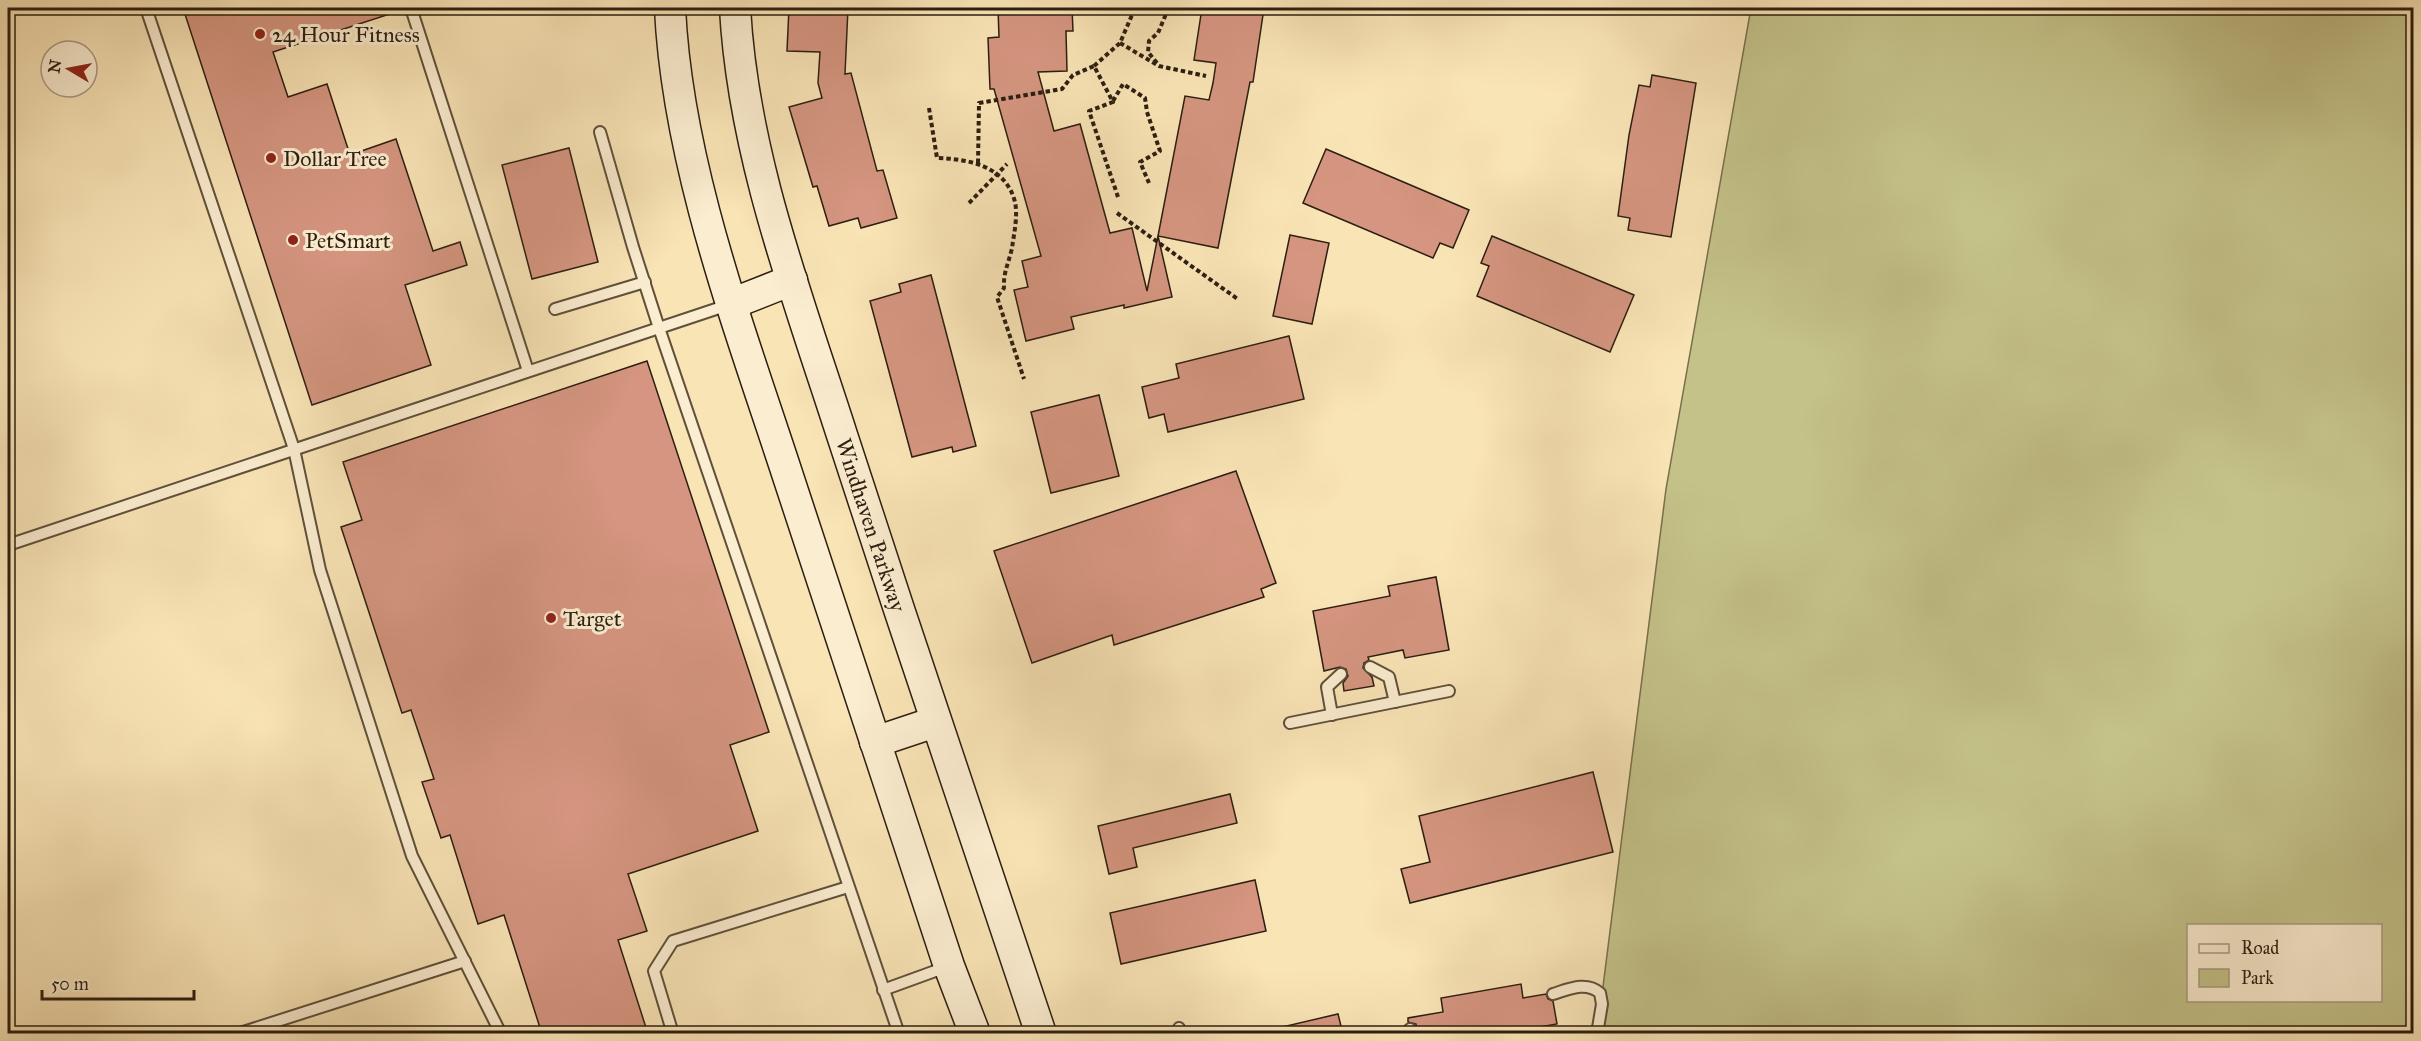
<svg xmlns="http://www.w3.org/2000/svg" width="2421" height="1041" viewBox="0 0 2421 1041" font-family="'IM FELL Great Primer',serif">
<rect width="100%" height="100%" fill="#f9e4b6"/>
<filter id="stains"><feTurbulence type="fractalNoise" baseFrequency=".00333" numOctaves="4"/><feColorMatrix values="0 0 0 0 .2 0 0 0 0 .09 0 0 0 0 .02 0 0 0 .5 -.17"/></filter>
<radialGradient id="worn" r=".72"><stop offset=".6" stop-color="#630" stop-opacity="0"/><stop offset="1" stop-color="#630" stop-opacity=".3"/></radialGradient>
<path fill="#c4c289" stroke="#78704d" stroke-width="1.5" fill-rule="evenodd" d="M1751 8H2413V1033L1597 1034 1666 489ZM2188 926H2380V1000H2188Z"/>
<g fill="#d59580" stroke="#2c1e11" stroke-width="1.5">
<path d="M183 8H399V11L273 52 288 97 327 84 350 155 396 139 433 251 460 242 467 265 405 285 431 365 312 405Z"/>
<path d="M789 8H848L845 74 851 73 877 171 883 170 897 218 861 228 858 218 829 226 817 186 813 187 789 107 822 98 818 83 820 52 787 51Z"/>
<path d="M998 8H1072L1073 31H1066L1067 71 1038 72 1054 131 1080 124 1110 233 1132 228 1147 291 1158 236 1172 297 1124 308V305L1071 317 1074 329 1026 341 1014 290 1028 287 1022 261 1041 256 994 89H990L988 38 999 37Z"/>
<path d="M1202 8H1264L1253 82H1250L1218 248 1158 236 1185 96 1209 100 1213 83 1216 63 1194 60Z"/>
<path d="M1652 75 1696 83 1671 237 1628 230 1630 218 1618 216 1629 135 1639 85 1650 87Z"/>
<path d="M569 148 598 262 532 279 502 165Z"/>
<path d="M1326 149 1469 210 1453 248 1440 243 1433 258 1303 203Z"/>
<path d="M1290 235 1329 243 1312 324 1273 316Z"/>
<path d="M1492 236 1634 295 1610 352 1477 296 1489 266 1481 263Z"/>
<path d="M931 275 976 446 953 452 952 447 912 457 870 301 901 292 899 284Z"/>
<path d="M1289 336 1304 399 1168 432 1164 414 1149 418 1142 387 1179 378 1176 364Z"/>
<path d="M647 361 769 732 730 745 758 831 628 874 647 931 618 940 648 1034H542L504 915 478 924 450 835 441 838 422 782 434 779 411 710 402 713 341 527 362 520 343 462Z"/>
<path d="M1099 395 1119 476 1051 493 1031 412Z"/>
<path d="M1236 471 1276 583 1261 589 1264 597 1114 645 1112 635 1032 663 994 551Z"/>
<path d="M1436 577 1449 650 1405 658 1403 650 1368 657 1369 660 1364 663 1363 668 1372 677 1374 686 1344 691 1343 683 1348 676 1346 669 1340 667 1324 671 1313 611 1390 596 1388 586Z"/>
<path d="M1593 772 1613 852 1410 903 1401 869 1430 862 1419 816Z"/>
<path d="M1230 794 1237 823 1133 848 1137 867 1109 874 1098 826Z"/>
<path d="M1255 880 1266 931 1121 964 1110 913Z"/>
<path d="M1521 984 1523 998 1546 994 1548 999 1553 1001 1557 1024 1533 1028 1534 1034H1416V1024L1408 1022V1018L1443 1012 1441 998Z"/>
<path d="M1338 1014 1343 1034H1282V1027Z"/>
</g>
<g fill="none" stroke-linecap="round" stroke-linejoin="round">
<defs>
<g id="lane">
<path d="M146 8 294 449 320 570 412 856 501 1034"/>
<path d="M411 8 528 371"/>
<path d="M600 132 633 247 659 328 899 1034"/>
<path d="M555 309 645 282"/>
<path d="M8 545 728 305"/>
<path d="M1370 667 1389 677 1395 702"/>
<path d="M1332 715 1327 687 1341 674"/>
<path d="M1290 723 1449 691"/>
<path d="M883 990 949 966"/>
<path d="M1553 994C1569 989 1586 981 1600 993L1602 1004 1597 1034"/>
<path d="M1179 1028 1180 1034"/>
<path d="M237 1034 465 961"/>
<path d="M673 1034 654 971 673 941 848 887"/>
<path d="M1405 1034 1410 1029"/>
</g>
<g id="secondary">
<path d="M670 8C677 158 734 313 781 455 837 626 893 796 949 966L975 1034"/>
<path id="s1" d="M735 8C743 155 797 295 842 435 907 635 973 834 1041 1034"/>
<path d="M731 304 792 280"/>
<path d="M875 742 935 722"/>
</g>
</defs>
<use href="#lane" stroke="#5f503a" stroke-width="14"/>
<use href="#secondary" stroke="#2c1e11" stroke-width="33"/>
<g stroke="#2c1e11" stroke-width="4" stroke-dasharray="4.5 3" stroke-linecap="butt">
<path d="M1120 43 1159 66 1206 76"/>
<path d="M1157 63 1148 52 1149 41 1158 33 1166 14 1162 8"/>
<path d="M1094 66 1120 43 1135 8"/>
<path d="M1113 101 1123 84 1145 98 1147 112 1160 151 1140 162 1149 183"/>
<path d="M929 108 937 158C969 159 1006 166 1015 202 1018 216 1014 234 1012 248 1009 262 1003 273 1004 288L997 297 1024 379"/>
<path d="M978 163 979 103 1062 89 1073 75 1094 66 1113 102 1089 111 1118 197"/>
<path d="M969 203 1007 164"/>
<path d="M1117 213 1239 300"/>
</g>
<use href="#lane" stroke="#fbedd0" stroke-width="10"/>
<use href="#secondary" stroke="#fbedd0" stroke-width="30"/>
</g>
<g fill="#8f2418" stroke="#fbedd0" stroke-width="2">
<circle cx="260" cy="34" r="6"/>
<circle cx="271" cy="158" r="6"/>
<circle cx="293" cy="240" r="6"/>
<circle cx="551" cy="618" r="6"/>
</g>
<g text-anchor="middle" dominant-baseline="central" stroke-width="6" stroke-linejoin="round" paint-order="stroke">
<g font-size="22" fill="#2c1e11" stroke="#fbedd0" text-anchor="start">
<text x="272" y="34">24 Hour Fitness</text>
<text x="283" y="158">Dollar Tree</text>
<text x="305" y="240">PetSmart</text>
<text x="563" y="618">Target</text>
</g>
<g font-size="22" fill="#2c1e11" stroke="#fbedd0">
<text stroke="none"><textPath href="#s1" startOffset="536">Windhaven Parkway</textPath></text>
</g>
</g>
<rect width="2421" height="1041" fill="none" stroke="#f9e4b6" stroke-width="30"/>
<rect x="9" y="9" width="2403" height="1023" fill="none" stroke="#2c1e11" stroke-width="3"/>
<rect x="15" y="15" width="2391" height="1011" fill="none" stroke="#2c1e11" stroke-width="1.5"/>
<rect x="2187" y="924" width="195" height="78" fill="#fbedd0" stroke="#a89a84" stroke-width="1.5"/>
<rect x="2199" y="944" width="30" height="9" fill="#fbedd0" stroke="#a89a84" stroke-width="1.5"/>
<text x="2241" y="954" font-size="18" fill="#2c1e11">Road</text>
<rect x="2199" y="969" width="30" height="18" fill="#c4c289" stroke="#a89a84" stroke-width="1.5"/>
<text x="2241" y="984" font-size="18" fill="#2c1e11">Park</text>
<g transform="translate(69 69) rotate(280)"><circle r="28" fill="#fbedd0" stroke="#a89a84" stroke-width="1.5"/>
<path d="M0-4.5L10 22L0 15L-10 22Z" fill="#8f2418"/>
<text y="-9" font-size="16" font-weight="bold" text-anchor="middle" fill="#2c1e11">N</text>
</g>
<path d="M42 990v9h152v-9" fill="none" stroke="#2c1e11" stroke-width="3"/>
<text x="51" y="990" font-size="18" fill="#2c1e11" stroke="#fbedd0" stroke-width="4.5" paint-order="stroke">50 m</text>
<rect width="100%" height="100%" filter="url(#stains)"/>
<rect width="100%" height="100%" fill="url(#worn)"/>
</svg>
